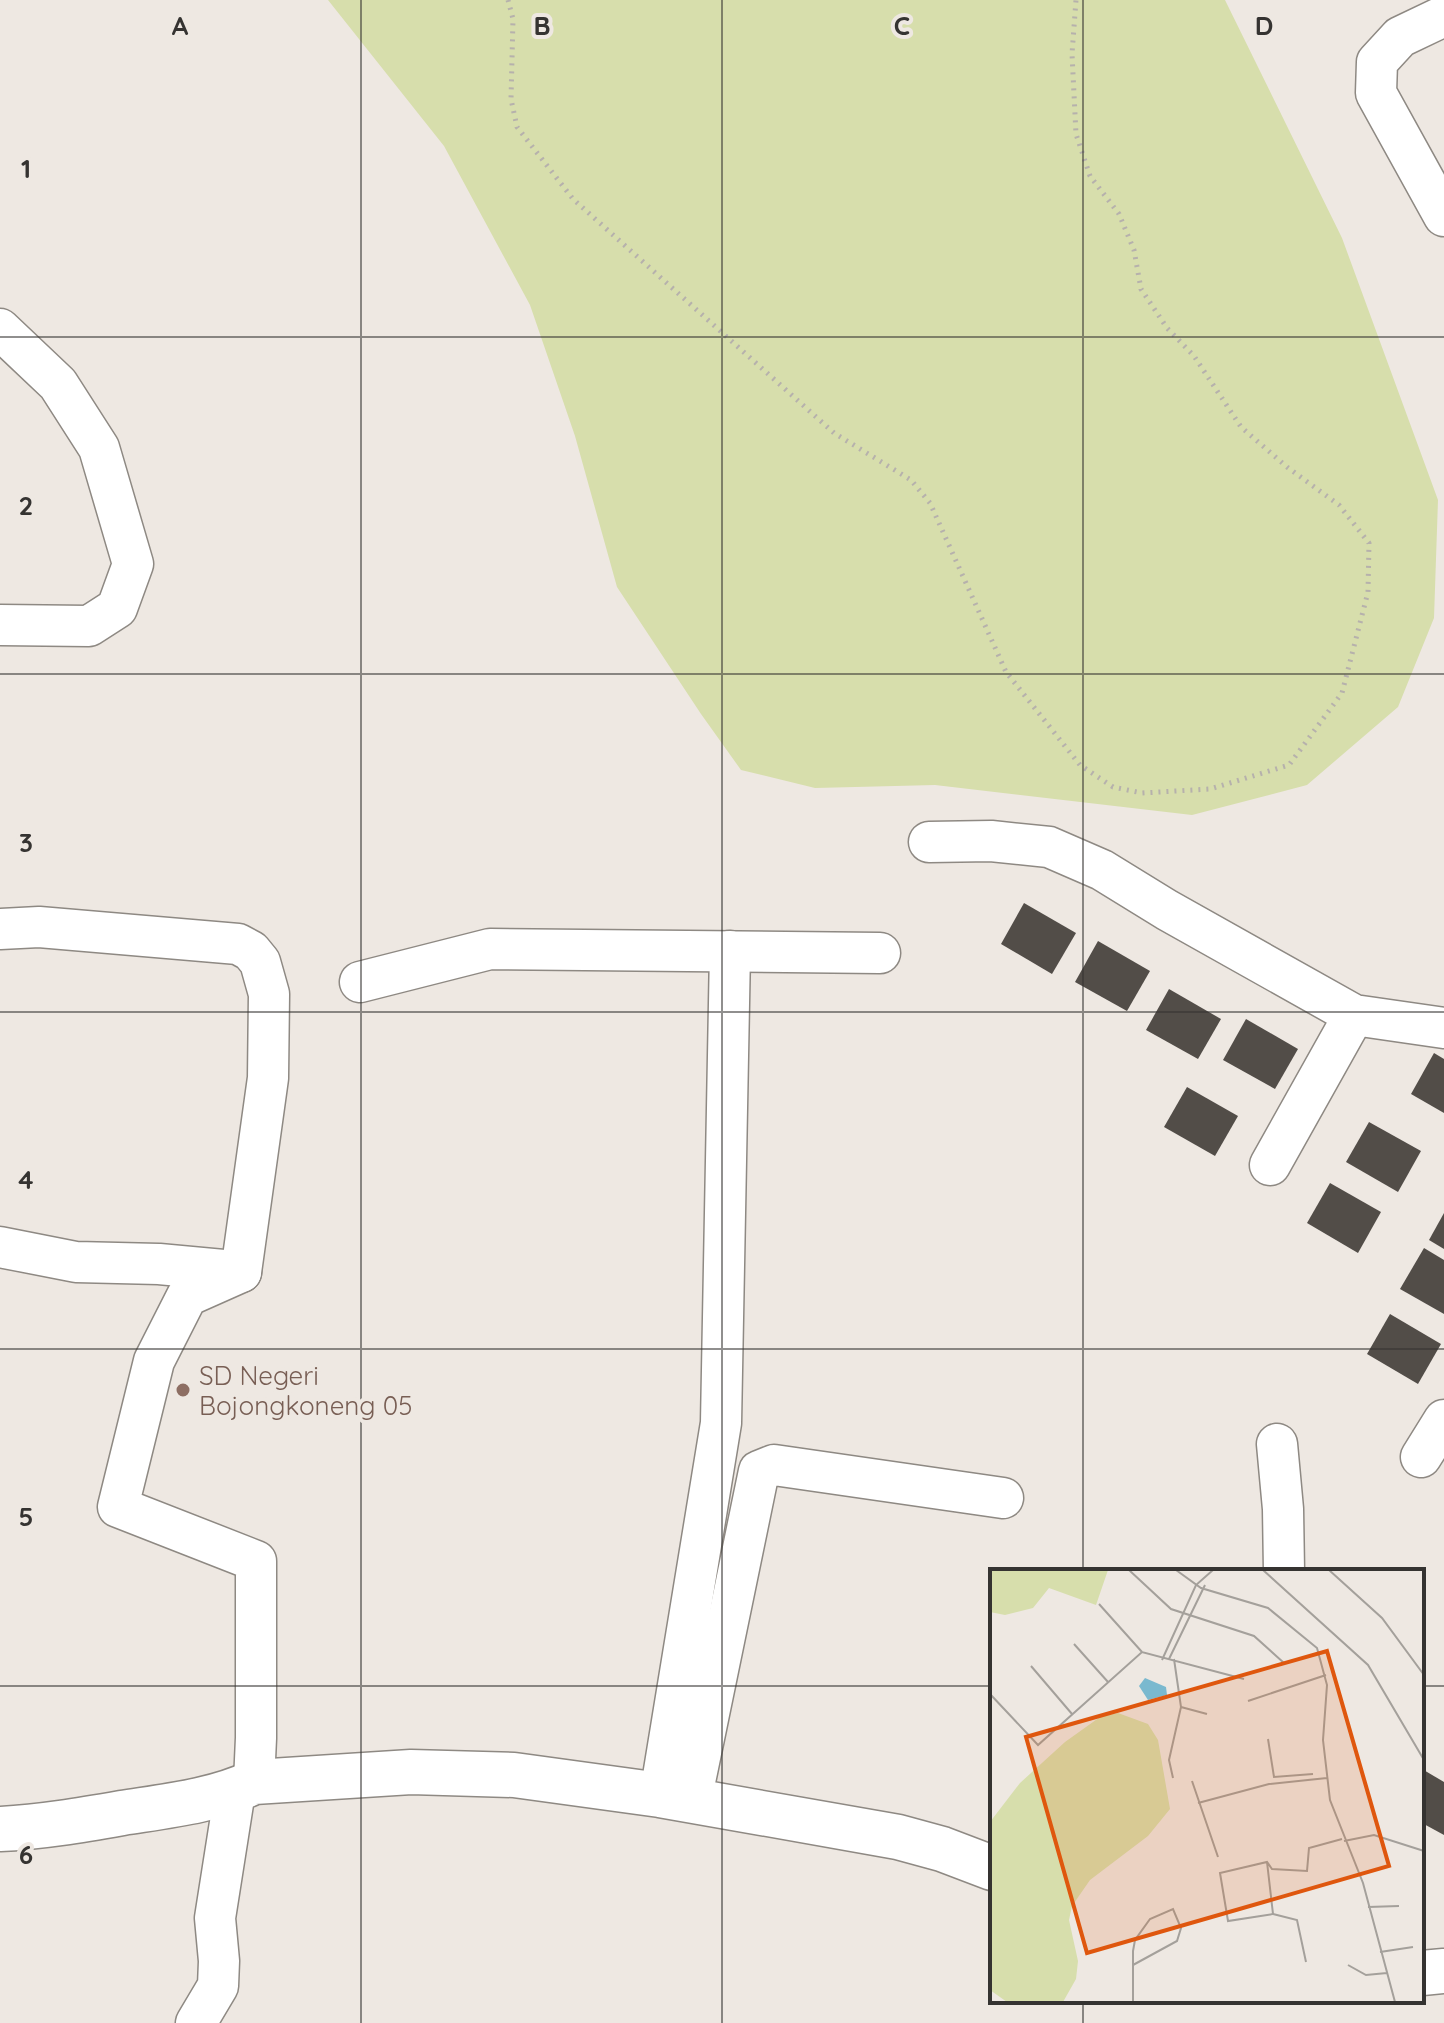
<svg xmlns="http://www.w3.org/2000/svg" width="1444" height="2023" viewBox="0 0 1444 2023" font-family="Quicksand,sans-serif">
<rect width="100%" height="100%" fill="#eee8e2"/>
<path fill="#d7deac" d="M328 0H1225L1342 238 1438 500 1434 618 1398 707 1307 785 1192 815 935 785 815 788 741 770 701 714 617 587 575 436 530 305 444 146Z"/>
<g fill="#524d48">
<path d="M1024 903 1076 933 1052 974 1001 944Z"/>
<path d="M1098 941 1150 971 1127 1011 1075 982Z"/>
<path d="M1169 989 1221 1019 1198 1059 1146 1030Z"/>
<path d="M1246 1019 1298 1049 1275 1089 1223 1060Z"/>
<path d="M1434 1053 1444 1059V1113L1411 1094Z"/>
<path d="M1187 1087 1238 1116 1215 1156 1164 1127Z"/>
<path d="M1369 1122 1421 1151 1398 1192 1346 1162Z"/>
<path d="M1330 1183 1381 1212 1358 1253 1307 1223Z"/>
<path d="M1444 1213V1249L1429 1240Z"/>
<path d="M1424 1248 1444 1260V1314L1400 1289Z"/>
<path d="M1390 1314 1441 1344 1418 1384 1367 1354Z"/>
<path d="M1422 1769 1444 1782V1835L1422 1823Z"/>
</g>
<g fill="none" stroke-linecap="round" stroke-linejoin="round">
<defs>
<g id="minor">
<path d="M1444 16 1400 37 1377 62 1376 93 1444 216"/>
<path d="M0 329 58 384 99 448 133 564 117 608 89 626 0 625"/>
<path d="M929 842 991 841 1049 847 1102 870 1167 910 1354 1015 1444 1028"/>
<path d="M0 929 39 927 238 944 251 951 260 962 269 994 268 1078 241 1272"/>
<path d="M360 982 490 949 880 953"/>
<path d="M1270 1165 1354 1015"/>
<path d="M0 1247 76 1262 159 1264 234 1271"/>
<path d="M241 1272 187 1296 154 1361 118 1507 256 1561V1738L254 1782"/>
<path d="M1277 1444 1283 1509 1284 1571"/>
<path d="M1421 1457 1444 1420"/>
<path d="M660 1795 721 1423 730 951"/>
<path d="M691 1801 759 1471 774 1465 1003 1498"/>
<path d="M196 2023 218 1986 219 1961 215 1918 235 1791"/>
</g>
<g id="tertiary">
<path d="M0 1829C41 1827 82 1820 122 1813 166 1806 214 1801 254 1782L411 1772 514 1775 660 1795 898 1837 942 1849 992 1868"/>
<path d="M1422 1973 1444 1971"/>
</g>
</defs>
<use href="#minor" stroke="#8e8983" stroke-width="43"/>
<use href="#tertiary" stroke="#8e8983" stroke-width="47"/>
<path stroke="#b6b1ac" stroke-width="5" stroke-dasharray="2 6" stroke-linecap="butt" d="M508 0 513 19 511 99 517 127 573 199 834 433 911 480 930 503 1006 672 1080 765 1113 787 1142 793 1210 789 1289 765 1342 693 1368 592 1369 543 1339 505 1287 467 1241 427 1194 356 1167 328 1141 289 1134 250 1119 214 1090 176 1076 134 1072 54 1076 0"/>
<use href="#minor" stroke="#fff" stroke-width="40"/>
<use href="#tertiary" stroke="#fff" stroke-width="44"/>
</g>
<path fill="none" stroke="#353331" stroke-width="2" stroke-opacity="0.55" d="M361 0V2023M722 0V2023M1083 0V1571M0 337H1444M0 674H1444M0 1012H1444M0 1349H1444M0 1686H992M1422 1686H1444M1083 2001V2023"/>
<circle fill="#8d6e63" stroke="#eee8e2" stroke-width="3" cx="183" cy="1390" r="8"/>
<g text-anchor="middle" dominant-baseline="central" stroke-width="8" stroke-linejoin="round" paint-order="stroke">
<g font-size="26" fill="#785e54" stroke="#eee8e2" text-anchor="start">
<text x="199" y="1375">SD Negeri<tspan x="199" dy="30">Bojongkoneng 05</tspan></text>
</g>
</g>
<g transform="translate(990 1569)">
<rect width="434" height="434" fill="#eee8e2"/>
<path d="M0 1H118L106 36 59 19 43 39 15 46 0 43ZM128 144 158 155 168 171 180 240 158 267 100 311 82 337 79 351 88 392 86 410 73 433H17L0 421V253L30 214 75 173 110 148Z" fill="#d7deac"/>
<path d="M155 109 176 118 177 126 158 131 149 117Z" fill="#7ab9cf"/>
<path fill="none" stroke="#a4a09b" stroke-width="2" d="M139 1 181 40 264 67 294 94M186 1 211 19 278 39 327 79 337 116 333 171 340 231 373 314 405 433M273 1 378 96 434 191M339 1 392 49 434 106M109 35 152 83M84 75 118 113M179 90 215 16M172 91 206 16 223 1M41 97 82 145M0 125 48 176 152 83 254 110M258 132 336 106M191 138 217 145M278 170 284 208 323 205M183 209 179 191 191 138 184 90M202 212 228 288M208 234 279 215 337 209M354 272 384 266 434 282M277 293 283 345 238 352 230 304 277 293 282 300 317 302 319 279 352 270M378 338 409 337M283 345 307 351 316 393M390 383 423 378M143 396 187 372 191 359 183 340 160 350 145 371 143 382V433M358 396 376 406 397 404"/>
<path fill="#df570e" fill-opacity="0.15" stroke="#df570e" stroke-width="4" d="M337 82 399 297 97 384 36 168Z"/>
<rect width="434" height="434" fill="none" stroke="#353331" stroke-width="4"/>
</g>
<g font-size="26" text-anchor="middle" font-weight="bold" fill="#353331" stroke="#eee8e2" stroke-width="8" stroke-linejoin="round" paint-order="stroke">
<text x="180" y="35">A</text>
<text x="542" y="35">B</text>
<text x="902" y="35">C</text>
<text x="1264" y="35">D</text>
<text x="26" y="178">1</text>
<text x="26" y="515">2</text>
<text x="26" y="852">3</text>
<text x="26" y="1189">4</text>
<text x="26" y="1526">5</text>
<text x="26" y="1864">6</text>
</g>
</svg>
